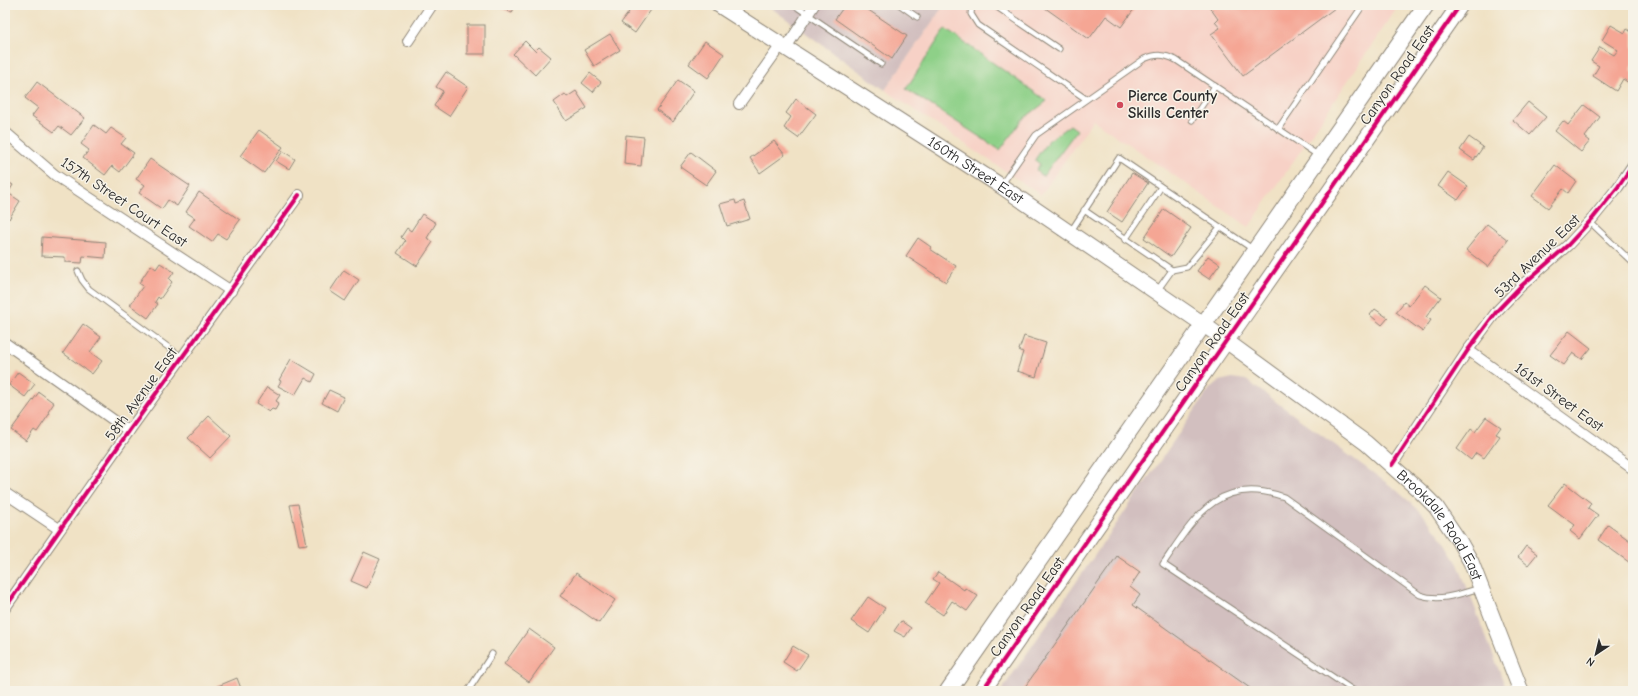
<svg xmlns="http://www.w3.org/2000/svg" width="1638" height="696" viewBox="0 0 1638 696" font-family="'Comic Neue',sans-serif">
<rect width="100%" height="100%" fill="#f7f3e8"/>
<filter id="ink" filterUnits="userSpaceOnUse"><feTurbulence type="fractalNoise" baseFrequency=".025" numOctaves="2"/><feDisplacementMap in="SourceGraphic" scale="8" xChannelSelector="R" yChannelSelector="G"/><feConvolveMatrix kernelMatrix="1 2 1 2 8 2 1 2 1" color-interpolation-filters="sRGB"/></filter>
<filter id="wash" filterUnits="userSpaceOnUse"><feTurbulence type="fractalNoise" baseFrequency=".012" numOctaves="4" result="noise"/><feDisplacementMap in="SourceGraphic" scale="16" xChannelSelector="R" yChannelSelector="G"/><feGaussianBlur stdDeviation="0.9" result="paint"/><feColorMatrix in="noise" values="0 0 0 0 0 0 0 0 0 0 0 0 0 0 0 0 0 1.4 0 .05"/><feComposite in="paint" operator="in"/></filter>
<g filter="url(#wash)">
<rect width="100%" height="100%" fill="#f0e2c5"/>
<path fill="#f7d1c6" d="M944 5H1399L1249 227 1093 120 1041 195 885 90Z"/>
<g fill="#d2bfbf">
<path d="M767 5H944L885 90Z"/>
<path d="M1232 378 1246 380 1395 489 1422 513 1442 538 1458 564 1507 691H1001L1211 387 1220 381Z"/>
</g>
<g fill="#8ed088" stroke="#5c7e5a">
<path d="M945 29 1047 101 1022 120 1000 150 906 89Z"/>
<path d="M1070 125 1077 130 1043 176 1036 170 1040 164 1036 161V158L1048 141Z"/>
</g>
<g id="blocks">
<g fill="#f5a694">
<path d="M494 5H515L512 13Z"/>
<path d="M624 5H649L653 7 635 33 621 23 629 12 622 8Z"/>
<path d="M845 5H861L907 36 892 59 835 19Z"/>
<path d="M1041 5H1137L1121 27 1106 16 1089 39Z"/>
<path d="M1208 5H1339L1243 76 1211 34 1220 28 1215 22 1218 19Z"/>
<rect x="467" y="25" width="18" height="29"/>
<path d="M1611 25 1625 33 1627 29 1633 33V65L1630 70 1633 71V86L1623 79 1616 91 1593 76 1599 66 1591 61 1600 47 1614 55 1618 50 1602 40Z"/>
<path d="M610 34 620 50 594 66 584 50Z"/>
<path d="M525 41 535 51 539 47 551 57 535 75 513 54Z"/>
<path d="M705 41 724 54 708 78 689 64Z"/>
<path d="M446 72 468 87 449 116 434 106 443 91 436 87Z"/>
<path d="M590 73 601 82 593 92 582 83Z"/>
<path d="M678 80 694 91 673 122 657 110Z"/>
<path d="M37 82 85 118 71 135 59 126 54 132 32 116 38 108 25 98Z"/>
<path d="M576 91 587 108 566 121 554 102 565 94 567 97Z"/>
<path d="M796 99 816 114 798 138 784 128 791 117 786 113Z"/>
<path d="M1528 102 1546 117 1530 135 1513 120Z"/>
<path d="M1584 105 1600 117 1585 137 1590 141 1581 152 1555 131 1563 121 1568 125Z"/>
<path d="M94 125 106 134 111 128 126 138 121 144 134 153 120 172 112 166 105 175 83 158 89 150 81 144Z"/>
<path d="M259 130 283 147 264 173 240 156Z"/>
<path d="M626 135 644 137 641 166 624 164Z"/>
<path d="M1469 137 1483 147 1474 160 1460 150Z"/>
<path d="M774 141 785 155 760 173 750 158Z"/>
<path d="M283 151 295 159 289 169 276 161Z"/>
<path d="M691 152 716 171 706 185 680 167Z"/>
<path d="M150 159 190 186 177 206 168 200 162 209 139 193 145 185 136 179Z"/>
<path d="M1555 165 1576 181 1568 193 1563 189 1548 208 1532 196Z"/>
<path d="M1448 172 1468 186 1458 200 1438 186Z"/>
<path d="M1132 173 1148 183 1122 222 1107 212Z"/>
<path d="M5 180 13 185 8 193 20 201 9 219 5 216Z"/>
<path d="M199 192 240 220 226 239 218 234 212 242 189 226 195 218 186 212Z"/>
<path d="M735 200 736 204 744 201 750 219 727 226 720 204Z"/>
<path d="M1164 209 1191 228 1171 257 1144 238Z"/>
<path d="M422 214 436 223 427 238 433 242 417 266 397 253 405 241 401 237 407 228 411 231Z"/>
<path d="M1487 224 1508 240 1488 267 1466 250Z"/>
<path d="M42 237 106 242 105 258 83 256 82 263 65 262V257L41 256Z"/>
<path d="M918 238 931 247 930 249 956 266 946 282 906 256Z"/>
<path d="M1208 256 1220 264 1209 279 1197 271Z"/>
<path d="M160 263 174 272 169 279 172 282 160 299 158 297 155 302 158 304 148 318 130 305 143 286 139 283 151 265 156 269Z"/>
<path d="M344 270 359 280 345 301 330 291Z"/>
<path d="M1425 285 1441 297 1426 317 1431 320 1423 332 1396 312 1404 302 1409 306Z"/>
<path d="M1375 309 1388 318 1382 325 1370 315Z"/>
<path d="M83 324 101 337 90 352 102 361 92 374 63 353Z"/>
<path d="M1569 331 1591 348 1582 359 1573 353 1564 365 1550 355Z"/>
<path d="M1024 336 1046 343 1036 377 1017 371 1023 352 1019 350Z"/>
<path d="M291 359 316 374 312 382 305 378 295 395 278 386 281 381 279 380Z"/>
<path d="M18 372 35 384 25 397 9 385Z"/>
<path d="M267 387 280 395 276 401 279 403 275 410 272 409 269 412 256 404Z"/>
<path d="M329 390 344 397 337 411 322 403Z"/>
<path d="M39 392 54 403 48 412 50 413 37 432 34 430 26 441 11 430Z"/>
<path d="M209 416 231 436 210 458 188 438Z"/>
<path d="M1486 417 1501 427 1496 434 1500 436 1484 458 1476 453 1471 460 1457 449 1471 429 1475 432Z"/>
<path d="M1565 483 1591 503 1588 508 1598 515 1580 539 1570 531 1575 525 1548 505Z"/>
<path d="M298 504 307 544 299 545 290 505Z"/>
<path d="M1608 525 1633 543V565L1598 540Z"/>
<path d="M1526 546 1537 554 1528 565 1518 557Z"/>
<path d="M364 552 380 559 367 588 351 581Z"/>
<path d="M1117 556 1140 572 1130 587 1140 595 1133 605 1254 691H1022Z"/>
<path d="M938 572 964 590 965 588 978 596 967 611 952 601 943 615 925 603 939 583 933 579Z"/>
<path d="M576 573 615 600 599 623 560 596Z"/>
<path d="M868 597 885 608 869 633 851 621Z"/>
<path d="M901 621 911 628 905 637 894 631Z"/>
<path d="M529 629 554 647 529 682 504 664Z"/>
<path d="M793 646 808 655 797 671 783 662Z"/>
<path d="M237 678 242 691H206Z"/>
</g>
</g>
</g>
<g filter="url(#ink)">
<use href="#blocks" fill-opacity="0" stroke="#8e8678" stroke-width="1"/>
<g fill="none" stroke-linecap="round" stroke-linejoin="round">
<defs>
<g id="lane">
<path d="M794 5 881 64"/>
<path d="M900 5 917 17"/>
<path d="M972 5 971 14 978 25 1086 99"/>
<path d="M994 5 1059 49"/>
<path d="M1192 120 1215 86"/>
<path d="M1278 129 1363 5"/>
<path d="M1002 184 1036 135 1144 59C1156 54 1164 54 1176 60L1319 156"/>
<path d="M1084 210 1172 270 1157 291"/>
<path d="M1590 222 1633 263"/>
<path d="M1071 231 1119 158 1254 250"/>
<path d="M1125 240 1161 187"/>
<path d="M1172 270 1187 267 1220 227"/>
<path d="M78 271 82 280 89 289 183 358"/>
<path d="M468 691 492 654"/>
<path d="M1354 691 1163 564C1195 517 1219 474 1284 497L1420 595C1440 602 1460 594 1480 588"/>
</g>
<g id="street">
<path d="M408 41 432 5"/>
<path d="M785 49 814 5"/>
<path d="M739 104 781 45"/>
<path d="M5 132 55 175 231 291"/>
<path d="M5 343 129 431"/>
<path d="M1468 350 1633 469"/>
<path d="M1392 465 1468 350 1497 311 1520 287 1568 245 1593 218 1618 187 1633 165"/>
<path d="M5 493 59 529"/>
<path d="M5 608 129 431 299 195"/>
</g>
<g id="secondary">
<path id="s1" d="M719 5 1001 186 1203 324 1366 443 1420 491 1436 507 1459 541 1471 562 1521 691"/>
</g>
<g id="primary">
<path d="M948 691 1426 5"/>
<path d="M982 691 1460 5"/>
</g>
</defs>
<use href="#lane" stroke="#8e8678" stroke-width="7"/>
<use href="#street" stroke="#8e8678" stroke-width="12"/>
<use href="#secondary" stroke="#8e8678" stroke-width="17"/>
<use href="#primary" stroke="#8e8678" stroke-width="18"/>
<use href="#lane" stroke="#fff" stroke-width="5"/>
<use href="#street" stroke="#fff" stroke-width="10"/>
<use href="#secondary" stroke="#fff" stroke-width="15"/>
<use href="#primary" stroke="#fff" stroke-width="16"/>
<defs>
<g id="cycleway">
<path d="M1392 465 1468 350 1497 311 1520 287 1568 245 1593 218 1618 187 1633 165"/>
<path d="M5 608 129 431 299 195"/>
<path d="M982 691 1460 5"/>
</g>
</defs>
<use href="#cycleway" stroke="#f7f3e8" stroke-width="6"/>
<use href="#cycleway" stroke="#d6006c" stroke-width="4"/>
</g>
</g>
<circle fill="#d1495b" stroke="#f7f3e8" stroke-width="1.5" cx="1120" cy="105" r="4"/>
<g text-anchor="middle" dominant-baseline="central" stroke-width="3" stroke-linejoin="round" paint-order="stroke">
<g font-size="15" fill="#2b2b2b" stroke="#f7f3e8">
<text transform="translate(1397 75) rotate(-55)">Canyon Road East</text>
<text stroke="none"><textPath href="#s1" startOffset="305">160th Street East</textPath></text>
<text transform="translate(124 202) rotate(34)">157th Street Court East</text>
<text transform="translate(1537 256) rotate(-44)">53rd Avenue East</text>
<text transform="translate(1212 342) rotate(-55)">Canyon Road East</text>
<text transform="translate(141 394) rotate(-54)">58th Avenue East</text>
<text transform="translate(1559 397) rotate(36)">161st Street East</text>
<text stroke="none"><textPath href="#s1" startOffset="893">Brookdale Road East</textPath></text>
<text transform="translate(1027 607) rotate(-55)">Canyon Road East</text>
</g>
<g font-size="15" font-weight="bold" fill="#2b2b2b" stroke="#f7f3e8" text-anchor="start">
<text x="1128" y="96">Pierce County<tspan x="1128" dy="17">Skills Center</tspan></text>
</g>
</g>
<rect width="1638" height="696" fill="none" stroke="#f7f3e8" stroke-width="20"/>
<g transform="translate(1596 654) rotate(215)" stroke="#f7f3e8" stroke-width="3" paint-order="stroke">
<path d="M0-3L7 15L0 10L-7 15Z" fill="#2b2b2b"/>
<text y="-6" font-size="11" font-weight="bold" text-anchor="middle" fill="#2b2b2b">N</text>
</g>
</svg>
